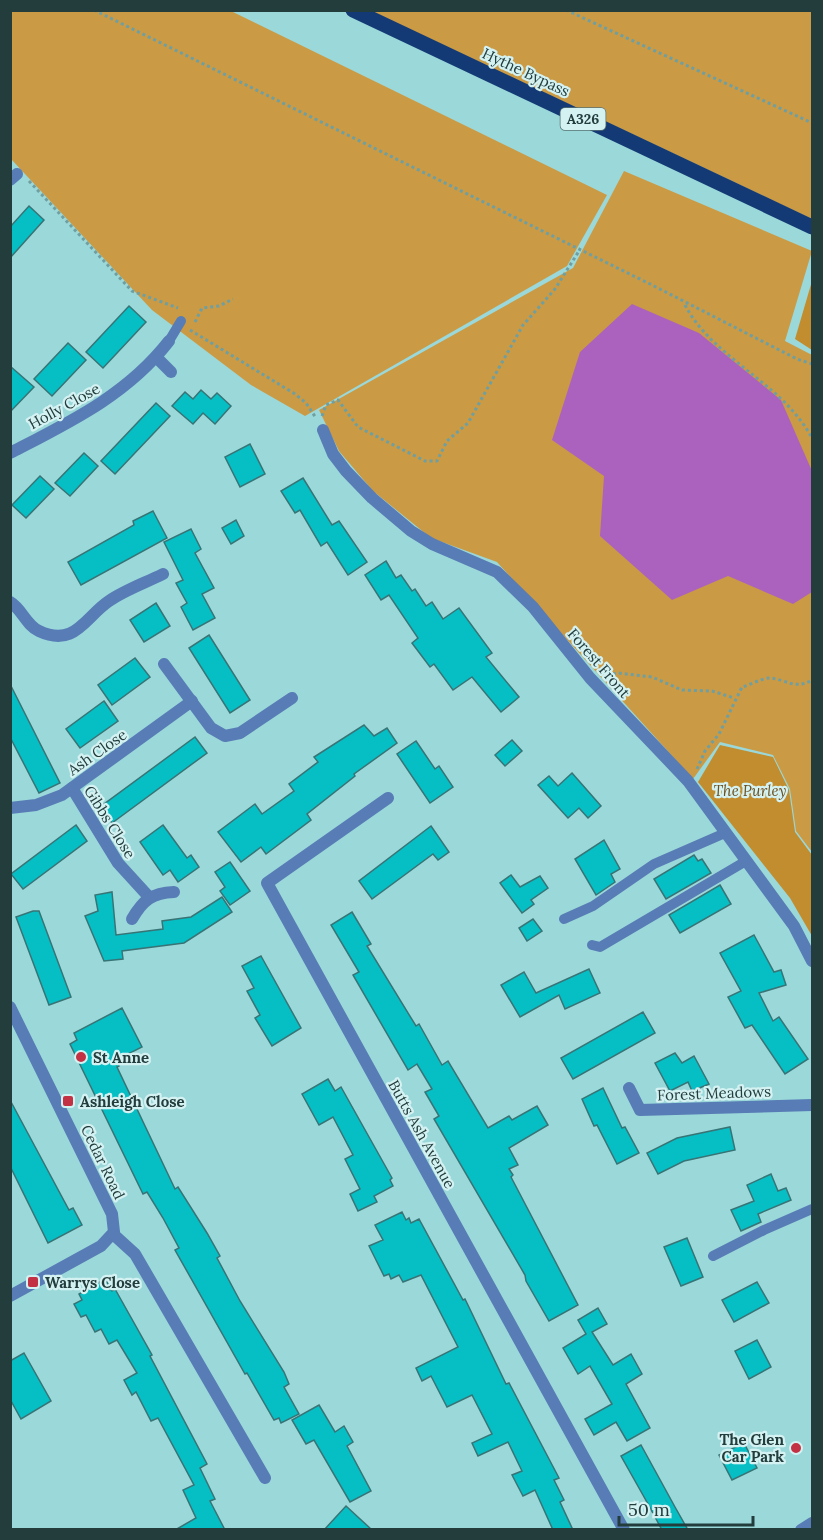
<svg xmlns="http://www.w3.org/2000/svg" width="823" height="1540" viewBox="0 0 823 1540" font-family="Lora,serif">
<rect width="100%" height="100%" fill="#9bd8da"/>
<g fill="#cb9a44">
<path d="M11 11H231L607 195 567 266 305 416 251 385 152 310 11 159Z"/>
<path d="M371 11H812V219Z"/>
<path d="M624 171 812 251 785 341 812 355V852L796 831 790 789 773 755 720 742 693 779 497 562 431 538 373 491 339 451 319 410 573 268Z"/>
</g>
<g fill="#c18d2f">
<path d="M812 281V350L795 339Z"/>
<path d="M720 745 773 757 789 790 795 832 812 855V936L790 898 698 782Z"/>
</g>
<path fill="#ab62bf" d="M632 304 699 333 781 400 812 471V592L793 604 728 576 672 600 600 536 604 476 552 440 580 352Z"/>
<g fill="#05bfc5" stroke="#387476" stroke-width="1.5">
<path d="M29 206 44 220 10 258V227Z"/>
<path d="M129 306 146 322 103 368 86 352Z"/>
<path d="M68 343 86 360 52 396 34 379Z"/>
<path d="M10 366 34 387 10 412Z"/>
<path d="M201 390 211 399 217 393 231 406 215 424 203 413 193 424 172 406 185 392 193 399Z"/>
<path d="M156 403 170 416 115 474 101 461Z"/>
<path d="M250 444 265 474 240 487 225 457Z"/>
<path d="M84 453 98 466 70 496 55 483Z"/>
<path d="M40 476 54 489 26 518 12 505Z"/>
<path d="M303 478 332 525 339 521 367 562 348 575 327 542 321 546 300 510 295 513 281 491Z"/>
<path d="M153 511 167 538 81 585 68 562 134 525 133 521Z"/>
<path d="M236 520 244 536 231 544 222 528Z"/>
<path d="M191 529 201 549 195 553 214 588 202 594 215 618 193 630 181 607 187 603 176 583 183 580 164 542Z"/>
<path d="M386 561 396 578 401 575 412 591 415 589 426 606 432 602 443 619 459 608 492 653 486 657 519 697 501 712 472 677 453 690 434 664 430 667 412 643 418 638 389 595 381 600 365 575Z"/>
<path d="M156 603 170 626 144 642 130 620Z"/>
<path d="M209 635 250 700 230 713 189 648Z"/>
<path d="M135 658 150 677 112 705 98 685Z"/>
<path d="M10 684 60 783 39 793 10 737Z"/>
<path d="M104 701 118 721 80 748 66 729Z"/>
<path d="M364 725 374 736 387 728 397 743 354 774 355 776 307 814 311 820 266 854 261 847 241 862 218 832 255 804 262 814 294 791 289 784 318 762 314 757Z"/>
<path d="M195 737 207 753 112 823 100 807Z"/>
<path d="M512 740 522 751 505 766 495 755Z"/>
<path d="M416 741 435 769 439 766 453 787 430 803 397 754Z"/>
<path d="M572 773 601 806 588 818 579 808 568 818 538 785 549 776 558 786Z"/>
<path d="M76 825 87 841 23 889 11 874Z"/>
<path d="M163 825 187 858 191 855 199 867 178 882 170 870 163 875 140 842Z"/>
<path d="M431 826 449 852 438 860 433 854 372 899 359 881Z"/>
<path d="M604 840 620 869 611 874 615 882 596 895 575 859Z"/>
<path d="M694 855 698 861 702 859 711 873 666 899 654 879Z"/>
<path d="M230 862 250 891 230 905 220 891 225 887 215 872Z"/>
<path d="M511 875 520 887 540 876 548 888 531 900 534 904 522 913 500 883Z"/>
<path d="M720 885 731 904 680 933 669 915Z"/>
<path d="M112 892 116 935 163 929 162 921 191 917 222 897 232 912 184 943 122 951 123 959 104 961 85 916 98 911 95 895Z"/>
<path d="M33 911H39L71 997 49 1005 16 917Z"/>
<path d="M352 912 371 944 367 946 416 1026 419 1024 442 1065 448 1061 488 1128 509 1116 512 1120 537 1106 548 1125 509 1148 518 1165 509 1169 513 1175 511 1177 578 1305 549 1321 526 1281 525 1275 434 1119 439 1116 425 1092 432 1089 417 1064 408 1070 353 975 359 972 331 925Z"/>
<path d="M533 919 542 931 527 941 519 928Z"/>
<path d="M754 935 774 972 781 970 786 985 759 993 773 1021 779 1017 808 1059 785 1074 752 1025 745 1028 728 997 741 991 720 953Z"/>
<path d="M261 956 301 1028 272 1046 255 1018 260 1015 247 991 254 988 242 966Z"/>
<path d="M589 969 600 993 565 1009 559 995 520 1017 501 985 524 972 536 993Z"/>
<path d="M122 1008 142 1047 116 1060 119 1066 117 1067 175 1189 178 1187 207 1233 220 1256 217 1258 240 1301 284 1372 289 1384 284 1387 299 1414 281 1423 279 1418 274 1420 247 1373 245 1374 175 1250 179 1248 163 1218 147 1192 143 1194 70 1044 77 1040 74 1033Z"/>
<path d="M643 1012 655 1033 573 1079 561 1058Z"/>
<path d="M675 1053 682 1063 694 1056 709 1084 692 1091 688 1082 670 1091 655 1063Z"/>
<path d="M328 1079 335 1091 341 1087 392 1178 390 1180 393 1186 374 1196 377 1202 358 1211 350 1194 360 1189 345 1159 353 1155 333 1117 319 1125 302 1094Z"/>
<path d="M603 1088 622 1128 625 1127 639 1153 617 1164 597 1125 594 1126 582 1099Z"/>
<path d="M10 1100 69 1210 73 1208 82 1225 48 1243 10 1166Z"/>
<path d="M730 1127 735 1150 684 1161 658 1174 647 1153 677 1138Z"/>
<path d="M771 1174 778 1191 786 1188 791 1200 758 1214 761 1222 741 1231 731 1210 754 1201 747 1185Z"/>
<path d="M402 1212 406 1220 409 1218 411 1223 419 1219 463 1300 465 1299 506 1384 509 1383 559 1478 554 1480 564 1500 560 1502 573 1530H553L535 1490 523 1496 512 1475 522 1471 508 1442 478 1456 472 1443 492 1434 472 1395 447 1407 431 1376 422 1381 416 1368 458 1347 421 1275 403 1282 399 1275 391 1279 389 1274 384 1276 369 1246 383 1240 375 1225Z"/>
<path d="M687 1238 703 1277 681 1286 664 1247Z"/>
<path d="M105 1279 112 1291 115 1289 152 1355 150 1356 207 1464 200 1468 215 1499 210 1501 225 1530H175L196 1518 183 1490 194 1485 158 1418 151 1421 136 1392 132 1395 124 1380 137 1373 117 1340 109 1344 101 1329 95 1332 86 1315 81 1317 74 1304 82 1300 79 1294Z"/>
<path d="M757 1282 769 1303 734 1322 722 1300Z"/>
<path d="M598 1308 607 1324 592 1332 613 1365 631 1354 642 1374 626 1384 650 1428 627 1441 616 1422 594 1435 585 1419 612 1404 590 1366 578 1374 563 1348 586 1334 578 1320Z"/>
<path d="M757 1340 771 1367 749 1379 735 1351Z"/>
<path d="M24 1353 51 1401 21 1419 10 1399V1361Z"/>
<path d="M319 1405 335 1432 344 1426 353 1442 347 1446 371 1491 350 1502 314 1440 306 1444 292 1420Z"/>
<path d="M744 1443 757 1468 732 1480 719 1455Z"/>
<path d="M641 1445 675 1507 688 1530H662L648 1504 621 1456Z"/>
<path d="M346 1506 372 1530H324Z"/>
</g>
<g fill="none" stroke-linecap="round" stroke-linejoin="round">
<g stroke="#6f9fa0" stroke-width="3" stroke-dasharray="3 3" stroke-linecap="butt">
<path d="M94 10 652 285 797 359 812 364"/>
<path d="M566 10 812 123"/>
<path d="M29 181 132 291 178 308"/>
<path d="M685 305C714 360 782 382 812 438"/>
<path d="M195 322 202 308 219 306 233 299"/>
<path d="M190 330 295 394 306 403 316 418"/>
<path d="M322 416 326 405 338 400 358 427 425 461H437L447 441 468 423 523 325 555 289 579 251"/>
<path d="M607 675 618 673 652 677 682 690 712 691 734 698"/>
<path d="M697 769 705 751 719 734 742 687C750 685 762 678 770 678 788 680 795 690 812 680"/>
</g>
<g stroke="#587cb5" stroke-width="10">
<path d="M169 341 181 321"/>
<path d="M564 919 593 906 654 864 725 833"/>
<path d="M592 945 600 947 746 861"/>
<path d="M713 1256 764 1230 812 1209"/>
</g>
<g stroke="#587cb5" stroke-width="12">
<path d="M10 180 17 174"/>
<path d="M156 357 171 372"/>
<path d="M323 430 333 454 346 471 372 498 411 531 432 544 497 572 533 607 590 678 688 781 794 926 812 961"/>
<path d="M10 453C70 422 127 395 169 341"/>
<path d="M10 602C22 609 26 625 39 631 75 648 85 617 109 601 125 590 145 583 163 574"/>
<path d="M164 664 211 728 225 736 240 733 292 698"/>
<path d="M72 788 118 863 149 897"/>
<path d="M388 798 267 883 624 1530"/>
<path d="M10 808 36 805 62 795 192 701"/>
<path d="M132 919C143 900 152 893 174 892"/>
<path d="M10 1007 112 1214 114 1232 101 1246 10 1296"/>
<path d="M629 1088 640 1110 812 1105"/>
<path d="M113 1234 135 1254 265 1478"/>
<path d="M801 1530 812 1523"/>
</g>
<path stroke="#133a74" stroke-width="15" d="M353 10 812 227"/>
</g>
<g fill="#c23144" stroke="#d5f2f3" stroke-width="2">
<circle cx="81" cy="1057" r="6"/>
<rect x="62" y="1095" width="12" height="12" rx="3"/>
<rect x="27" y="1276" width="12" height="12" rx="3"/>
<circle cx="796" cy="1448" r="6"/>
</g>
<g text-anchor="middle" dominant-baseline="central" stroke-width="4.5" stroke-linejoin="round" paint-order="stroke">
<rect fill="#d5f2f3" stroke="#587373" stroke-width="1.5" x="560.5" y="108" width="45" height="22" rx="4.5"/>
<g font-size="14" font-weight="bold" fill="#233c3c">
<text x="583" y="119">A326</text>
</g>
<g font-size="15" fill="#233c3c" stroke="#d5f2f3">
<text transform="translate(526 72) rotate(25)">Hythe Bypass</text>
<text transform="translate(64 406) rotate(-29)">Holly Close</text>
<text transform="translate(599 663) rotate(49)">Forest Front</text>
<text transform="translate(97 752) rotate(-35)">Ash Close</text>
<text transform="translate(110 822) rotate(58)">Gibbs Close</text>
<text transform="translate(714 1093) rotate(-2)">Forest Meadows</text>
<text transform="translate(422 1134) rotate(61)">Butts Ash Avenue</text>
<text transform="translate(103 1162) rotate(64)">Cedar Road</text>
</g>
<g font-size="15" font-style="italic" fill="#6c5020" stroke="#d5f2f3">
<text x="750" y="790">The Purley</text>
</g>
<g font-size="15" font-weight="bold" fill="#233c3c" stroke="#d5f2f3" text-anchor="start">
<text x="93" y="1057">St Anne</text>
<text x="80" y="1101">Ashleigh Close</text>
<text x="45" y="1282">Warrys Close</text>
<text x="784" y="1439" text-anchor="end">The Glen<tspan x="784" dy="17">Car Park</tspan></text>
</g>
</g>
<rect width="823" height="1540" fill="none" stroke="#233c3c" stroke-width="24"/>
<path d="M619 1516v9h134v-9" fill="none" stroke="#233c3c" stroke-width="3"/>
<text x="628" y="1516" font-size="18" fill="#233c3c" stroke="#d5f2f3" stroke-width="4.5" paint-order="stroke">50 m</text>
</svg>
